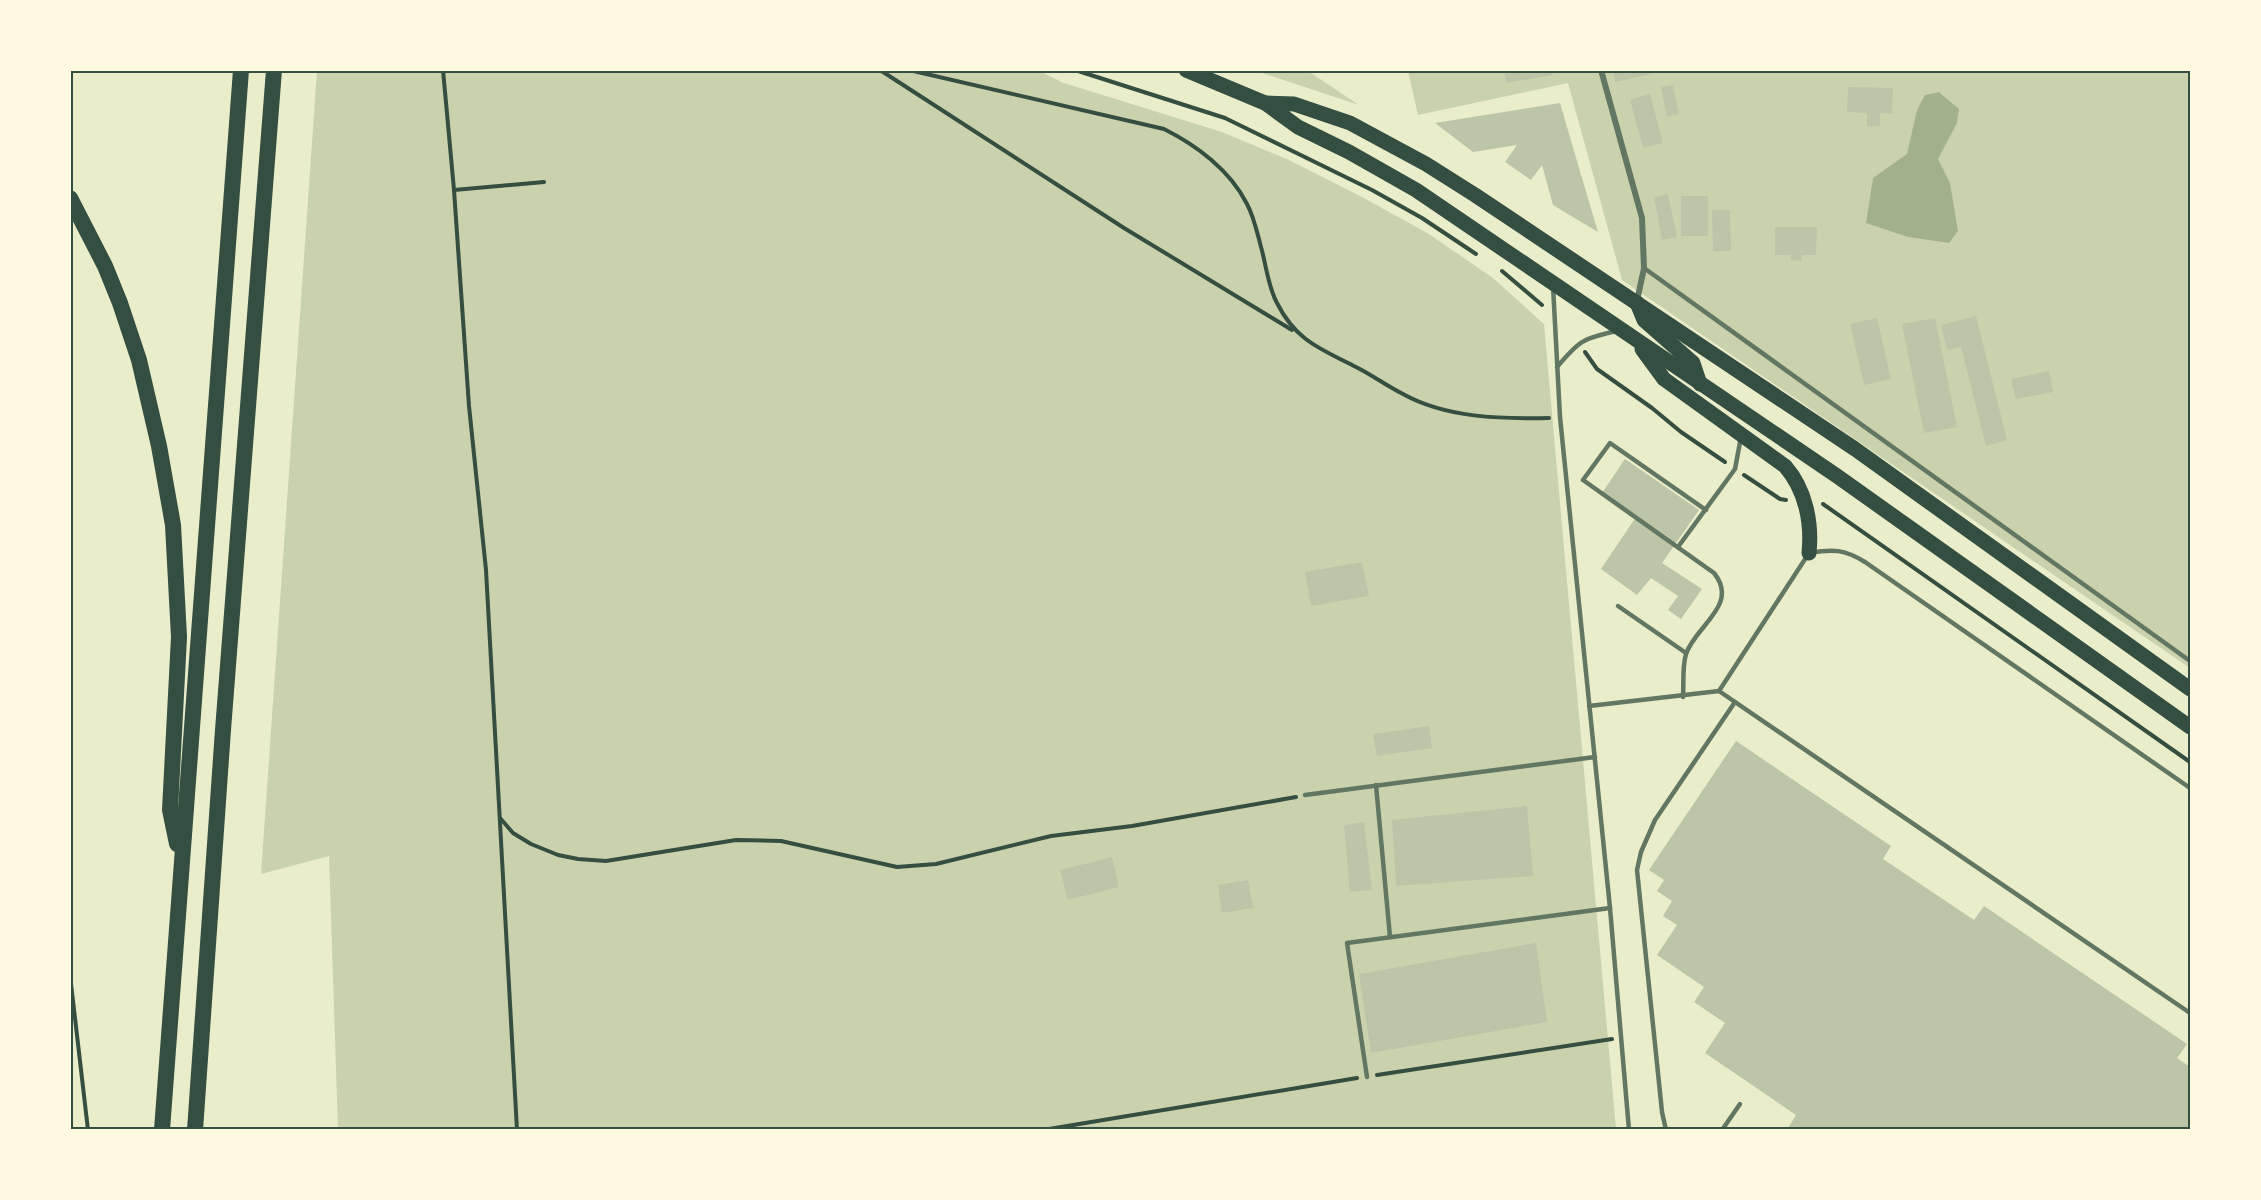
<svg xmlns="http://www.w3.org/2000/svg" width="2261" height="1200" viewBox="0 0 2261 1200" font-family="Overpass,sans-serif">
<rect width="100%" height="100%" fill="#e9edc9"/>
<g fill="#cad2ad">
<path d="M317 71H1039L1064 83 1222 132 1289 160 1362 197 1429 234 1493 278 1544 324 1616 1129H338L329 856 261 874Z"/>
<path d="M1256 71H1308L1359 105Z"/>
<path d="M1408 71H2190V668L1622 280 1568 83 1418 115Z"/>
</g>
<path fill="#a3b18a" d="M1939 92 1959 109 1957 123 1938 159 1950 183 1958 231 1949 243 1908 237 1866 223 1873 178 1907 154 1917 110 1925 95Z"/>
<g fill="#bcc5a7">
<path d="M1504 70H1552L1553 75 1506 83Z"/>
<path d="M1613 70H1650L1651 74 1615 82Z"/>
<path d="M1673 85 1679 114 1667 117 1661 87Z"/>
<path d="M1848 87 1893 88 1892 114 1880 113V126H1867V113L1847 112Z"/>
<path d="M1650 94 1663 143 1643 148 1630 100Z"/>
<path d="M1560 103 1579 168 1598 232 1553 205 1542 165 1531 180 1505 162 1517 145 1473 152 1435 123Z"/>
<path d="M1668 194 1677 237 1662 240 1654 197Z"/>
<rect x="1681" y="196" width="27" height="40"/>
<path d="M1712 210H1730L1731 251H1713Z"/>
<path d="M1775 227H1817L1816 255H1802V261L1791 260V255H1775Z"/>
<path d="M1976 316 2007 440 1986 446 1961 347 1947 350 1941 325Z"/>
<path d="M1877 318 1891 379 1864 385 1850 324Z"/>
<path d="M1935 318 1957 427 1924 433 1902 324Z"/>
<path d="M2049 371 2053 392 2016 399 2011 379Z"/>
<path d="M1625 459 1699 510 1662 563 1702 589 1681 619 1668 610 1678 596 1651 578 1637 595 1601 569 1636 517 1602 493Z"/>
<path d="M1362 562 1369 596 1311 606 1305 572Z"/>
<path d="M1429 726 1432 748 1377 756 1373 734Z"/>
<path d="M1736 741 1891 846 1883 859 1974 920 1984 906 2187 1044 2177 1058 2190 1067V1130H1787L1796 1115 1705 1053 1725 1023 1694 1002 1704 987 1657 955 1677 925 1663 916 1672 901 1657 891 1664 880 1649 870Z"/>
<path d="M1527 806 1533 876 1396 886 1392 820Z"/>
<path d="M1364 822 1372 890 1350 892 1344 825Z"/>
<path d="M1112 857 1119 887 1068 900 1060 870Z"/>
<path d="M1248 880 1253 908 1222 913 1218 885Z"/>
<path d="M1536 943 1547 1022 1371 1053 1359 974Z"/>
</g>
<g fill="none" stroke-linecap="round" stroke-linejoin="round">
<g stroke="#344e41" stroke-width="4">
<path d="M443 70 454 190 469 406 486 570 517 1130"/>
<path d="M880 70 1124 228 1292 330"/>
<path d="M909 70 1164 129C1196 145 1230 170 1247 204 1254 217 1257 232 1261 247 1266 264 1268 287 1277 303 1296 341 1321 349 1356 367 1372 375 1387 386 1403 394 1446 418 1501 419 1549 418"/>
<path d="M1075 70 1225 118 1372 190 1422 218 1476 254"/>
<path d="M454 190 544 182"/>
<path d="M1502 271 1542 305"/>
<path d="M1585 352 1597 369 1652 408 1681 432 1725 462"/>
<path d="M1744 475 1780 499 1786 500"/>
<path d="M1823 504 2190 762"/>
<path d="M500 818 513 833 531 844 558 855 578 859 606 861 736 840 781 841 897 867 936 864 1051 836 1132 826 1296 797"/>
<path d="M70 975 88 1130"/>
<path d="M1377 1075 1612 1039"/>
<path d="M1043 1130 1357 1078"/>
</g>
<g stroke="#617663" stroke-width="4.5">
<path d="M1644 268 2190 661"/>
<path d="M1553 286 1560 417 1610 908 1629 1130"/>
<path d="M1557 367C1579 341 1583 338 1617 331"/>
<path d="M1678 547 1735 469 1741 437"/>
<path d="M1618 606 1686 653"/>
<path d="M1719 691 1809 553C1833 549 1844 549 1865 562L2190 788"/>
<path d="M1683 697C1684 683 1682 667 1686 654 1695 626 1740 605 1714 573L1583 480 1610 443 1706 510"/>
<path d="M1589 706 1719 691 2190 1013"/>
<path d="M1376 785 1390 937"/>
<path d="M1305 795 1595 757"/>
<path d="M1367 1077 1347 943 1610 908"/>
<path d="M1666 1130 1662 1112 1637 870 1641 852 1655 820 1735 702"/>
<path d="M1722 1130 1740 1104"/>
</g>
<path stroke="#617663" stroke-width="6" d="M1601 70 1642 218 1644 268 1637 301"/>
<g stroke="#344e41" stroke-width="15">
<path d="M1186 70 1265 103 1298 127 1349 152 1416 190 1837 476 2190 727"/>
<path d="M1265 103 1294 104 1350 123 1426 164 1475 195 1855 449 2190 689"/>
<path d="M1637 303 1644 320 1693 363 1700 384"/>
<path d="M1642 349 1664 379 1785 466C1806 490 1812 523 1809 553"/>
</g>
<g stroke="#344e41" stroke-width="16">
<path d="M70 198 105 266 120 303 139 360 159 446 173 525 179 637 170 810 177 844"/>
<path d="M162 1130 241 70"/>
<path d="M195 1130 223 730 274 70"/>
</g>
</g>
<rect width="2261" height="1200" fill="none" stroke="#fefae0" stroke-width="144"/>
<rect x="72" y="72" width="2117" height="1056" fill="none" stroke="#344e41" stroke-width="2"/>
</svg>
